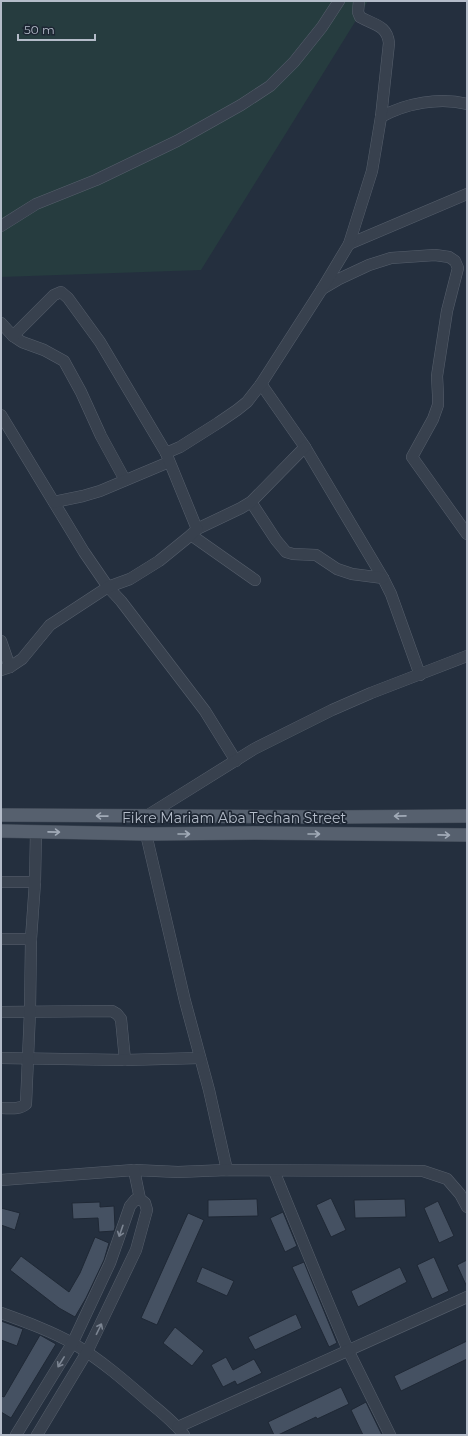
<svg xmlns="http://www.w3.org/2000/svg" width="468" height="1436" viewBox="0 0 468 1436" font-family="Montserrat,sans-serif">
<rect width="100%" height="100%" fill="#242f3e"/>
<path fill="#263c3f" d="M1 1H368L201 270 1 277Z"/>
<g fill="#455162" stroke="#1f2835">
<path d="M331 1198 346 1230 331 1237 316 1205Z"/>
<path d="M257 1199 258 1216 208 1217V1200Z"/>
<path d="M405 1199 406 1217 355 1218 354 1200Z"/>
<path d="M438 1201 454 1236 439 1243 424 1208Z"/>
<path d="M100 1202V1207L114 1206 115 1227 114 1231 99 1232 98 1218 73 1219 72 1203Z"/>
<path d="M1 1208 20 1213 15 1230 1 1225Z"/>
<path d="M283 1212 297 1246 285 1252 270 1218Z"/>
<path d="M188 1213 204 1220 157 1325 141 1318Z"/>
<path d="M95 1237 109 1243 104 1260 86 1298 75 1317 59 1308 10 1270 21 1256 69 1292 80 1273Z"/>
<path d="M434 1257 449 1291 432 1299 417 1265Z"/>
<path d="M467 1260V1287L457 1265Z"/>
<path d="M304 1262 337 1343 329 1347 292 1267Z"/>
<path d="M202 1267 234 1281 227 1296 196 1282Z"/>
<path d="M400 1267 407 1282 358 1307 351 1291Z"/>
<path d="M296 1314 302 1328 255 1350 248 1337Z"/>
<path d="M1 1321 23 1329 17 1346 1 1340Z"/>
<path d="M175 1327 204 1351 192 1366 163 1343Z"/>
<path d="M40 1335 56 1344 11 1418 1 1412V1396L4 1397Z"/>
<path d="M467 1341V1359L401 1391 394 1376Z"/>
<path d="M226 1357 233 1370 254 1359 262 1373 237 1385 235 1381 223 1387 211 1365Z"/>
<path d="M341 1387 349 1404 317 1419 316 1417 278 1435H274L268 1422Z"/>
<path d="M366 1402 382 1435H363L351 1410Z"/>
</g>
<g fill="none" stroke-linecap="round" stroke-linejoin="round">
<defs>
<g id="minor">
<path d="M381 117C406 103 440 97 467 104"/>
<path d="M1 226 36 204 96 180 177 141 241 105 270 86 294 62 322 27 339 1"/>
<path d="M349 244 467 194"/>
<path d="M322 289 339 279 369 265 391 258 435 255 449 257 455 261 458 268 447 311 437 376 438 395V405L433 419 412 457 467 534"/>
<path d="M1 323 13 336 22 342 44 350 64 361 81 392 101 436 125 480"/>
<path d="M13 336 54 295 61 292 68 298 100 342 166 453"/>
<path d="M261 384 305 447 383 578 391 594 420 675"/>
<path d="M1 415 84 552 108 587 121 601 205 711 236 761"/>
<path d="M54 502 83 496 100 491 169 462"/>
<path d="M251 502 276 540 286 552 293 554 316 555 337 569 352 574 383 578"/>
<path d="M197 529 241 508 251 502 305 447"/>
<path d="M191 535 255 580"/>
<path d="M1 641 10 667"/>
<path d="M1 670 10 667 22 659 50 625 108 587 130 579 159 561 191 535 197 529 166 453 180 447 218 423 237 410 247 402 261 384 322 289 349 244 372 171 381 117 389 43C387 25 374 25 360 17L358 12 359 1"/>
<path d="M145 817 254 749 332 710 371 693 467 656"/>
<path d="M146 834 185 1001 209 1090 227 1170"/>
<path d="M1 882H35"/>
<path d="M1 939H31"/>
<path d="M1 1012 112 1011 117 1014 121 1019 125 1060"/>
<path d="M1 1058 125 1060 200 1058"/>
<path d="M1 1108C10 1108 19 1110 26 1104L30 1011 31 939 35 882 36 832"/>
<path d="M274 1171 319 1281 348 1350 390 1435"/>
<path d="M1 1180 134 1170 178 1172 227 1170 423 1171 447 1179 460 1194 467 1207"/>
<path d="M1 1313C26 1322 51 1331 74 1344 101 1360 125 1381 149 1402 161 1412 174 1422 184 1435"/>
<path d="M178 1427 467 1297"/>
<path d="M16 1435 72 1344 110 1263 130 1206 135 1200 140 1199"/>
<path d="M37 1435 87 1352 136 1250 147 1210 145 1203 140 1199 134 1170"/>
</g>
<g id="major">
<path d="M1 815 335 817 467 816"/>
<path d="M1 831 146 834 255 833 467 835"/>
</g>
</defs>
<use href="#minor" stroke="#565f6c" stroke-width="12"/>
<use href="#major" stroke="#414a57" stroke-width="14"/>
<use href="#minor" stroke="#38414e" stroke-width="11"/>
<use href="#major" stroke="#56606e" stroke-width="13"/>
</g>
<defs><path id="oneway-shaft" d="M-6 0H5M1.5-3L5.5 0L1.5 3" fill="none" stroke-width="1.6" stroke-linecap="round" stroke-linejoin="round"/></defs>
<g stroke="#a1aab7">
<use href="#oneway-shaft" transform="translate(102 816) rotate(-179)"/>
<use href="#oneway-shaft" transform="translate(400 816) rotate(179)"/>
<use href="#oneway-shaft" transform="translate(54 832) rotate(1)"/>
<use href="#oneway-shaft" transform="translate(184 834)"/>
<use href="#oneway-shaft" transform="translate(314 834)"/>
<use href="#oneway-shaft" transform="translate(444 835) rotate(1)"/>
</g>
<g stroke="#7c8592">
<use href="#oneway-shaft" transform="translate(121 1231) rotate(109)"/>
<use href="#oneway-shaft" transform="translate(99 1329) rotate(-64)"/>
<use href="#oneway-shaft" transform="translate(61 1362) rotate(122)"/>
</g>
<g text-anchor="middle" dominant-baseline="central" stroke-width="3.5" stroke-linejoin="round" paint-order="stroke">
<g font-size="14" fill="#b4bcc9" stroke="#1d2633">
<text x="234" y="818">Fikre Mariam Aba Techan Street</text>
</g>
</g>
<rect width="468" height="1436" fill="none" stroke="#b4bcc9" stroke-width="4"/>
<path d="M18 34v6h77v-6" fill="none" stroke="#b4bcc9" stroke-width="2"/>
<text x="24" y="34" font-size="12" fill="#b4bcc9" stroke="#1d2633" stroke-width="3" paint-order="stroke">50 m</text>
</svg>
